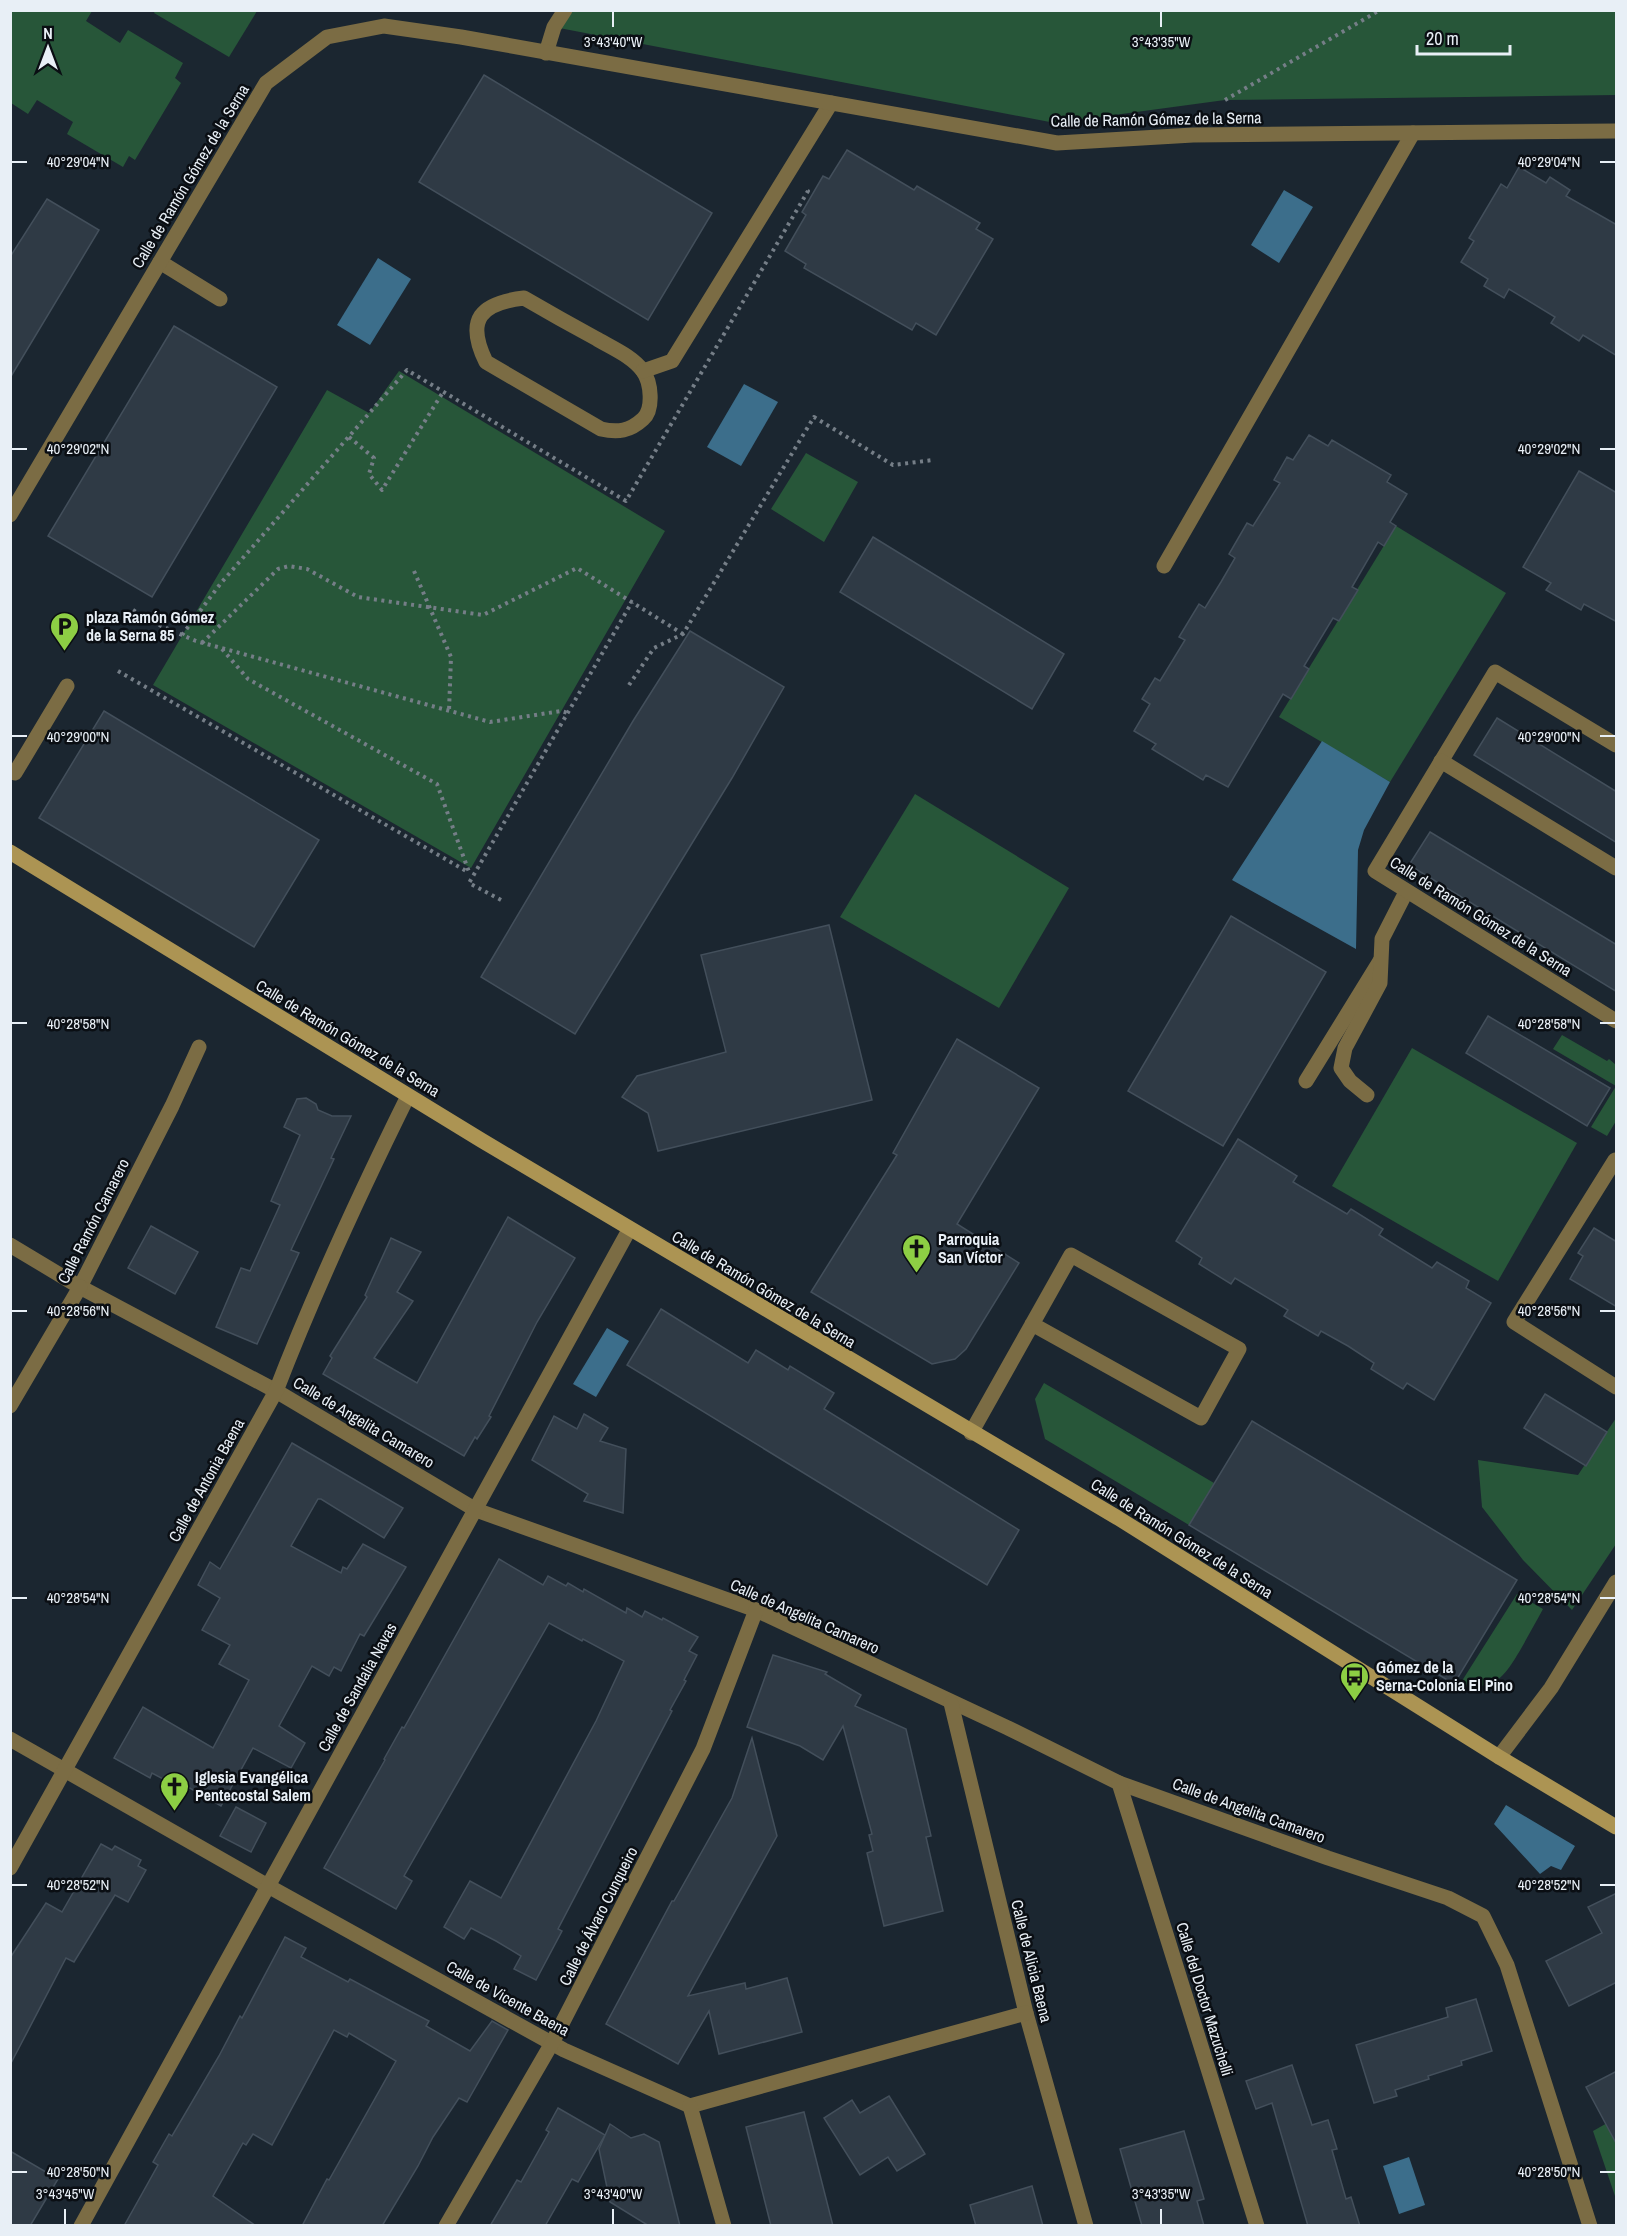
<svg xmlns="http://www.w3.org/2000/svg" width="1627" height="2236" viewBox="0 0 1627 2236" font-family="'Archivo Narrow',sans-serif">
<rect width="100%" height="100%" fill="#1b2630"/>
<g fill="#275639">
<path d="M570 10 1616 11V95L1225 100 1055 123 554 27Z"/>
<path d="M10 11H92L86 21 120 43 128 30 183 63 175 78 181 83 135 160 129 156 123 167 67 134 73 122 37 100 28 114 11 103Z"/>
<path d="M155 11 257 10V11L229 57 154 13Z"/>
<path d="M399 371 665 531 471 868 153 685 327 390 369 413Z"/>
<path d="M806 453 858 482 824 542 771 509Z"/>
<path d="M1396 526 1506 593 1390 782 1279 717Z"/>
<path d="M915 794 1069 888 999 1008 840 917Z"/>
<path d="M1562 1035 1607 1061 1609 1059 1616 1065V1121L1607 1136 1591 1127 1616 1086 1553 1049Z"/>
<path d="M1412 1048 1577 1143 1498 1281 1332 1186Z"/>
<path d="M1044 1383 1214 1483 1189 1525 1045 1439 1035 1399Z"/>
<path d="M1616 1418V1544L1572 1610 1523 1560 1482 1507 1478 1460 1578 1475Z"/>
<path d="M1517 1594 1543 1609C1536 1622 1529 1634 1522 1647 1506 1674 1496 1693 1460 1684Z"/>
<path d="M1616 2118V2199L1593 2131Z"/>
</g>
<g fill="#3c6e8b">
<path d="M1284 190 1313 207 1279 263 1251 245Z"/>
<path d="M378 258 411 279 370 345 337 325Z"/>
<path d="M744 384 778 402 741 466 707 447Z"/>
<path d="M1322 741 1390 782 1364 830 1358 850 1356 949 1232 880Z"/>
<path d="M607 1328 629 1341 596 1397 573 1384Z"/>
<path d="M1506 1805 1575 1846 1561 1870 1551 1866 1540 1874 1494 1824Z"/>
<path d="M1409 2157 1425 2205 1399 2214 1383 2166Z"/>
</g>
<g fill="#2f3a45" stroke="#434f5b" stroke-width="1.5">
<path d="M484 75 712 213 648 320 419 182Z"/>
<path d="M847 150 914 190 917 186 980 223 976 229 993 239 936 335 916 323 912 330 804 268 806 264 785 251 806 215 802 212 823 176 829 179Z"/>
<path d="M1519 167 1546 183 1550 177 1570 190 1566 196 1617 225V356L1583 335 1579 341 1551 323 1555 317 1509 289 1504 298 1484 286 1488 279 1461 262 1474 241 1469 238 1501 184 1507 188Z"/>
<path d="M47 199 99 230 10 378V257Z"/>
<path d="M174 326 277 387 152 597 48 536Z"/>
<path d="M1309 435 1328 446 1332 440 1391 475 1387 482 1407 494 1390 522 1396 526 1384 546 1378 542 1352 587 1358 590 1339 621 1333 618 1304 666 1309 669 1291 699 1283 694 1228 787 1206 775 1203 780 1152 749 1156 744 1134 731 1150 704 1142 699 1155 678 1160 681 1185 640 1179 637 1199 604 1205 608 1221 582 1235 558 1229 554 1247 523 1253 526 1280 483 1274 480 1287 457 1293 460Z"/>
<path d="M1579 471 1617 493V622L1584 604 1581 610 1546 590 1551 583 1523 567Z"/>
<path d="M873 537 1064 654 1032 709 840 592Z"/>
<path d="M690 631 784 687 732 778 575 1034 481 977 633 721Z"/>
<path d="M104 711 319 840 254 947 39 818Z"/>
<path d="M1497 718 1617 792V843L1474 755Z"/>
<path d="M1430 832 1617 945V992L1409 865Z"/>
<path d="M1231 916 1326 972 1223 1146 1128 1091Z"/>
<path d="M829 925 872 1100 658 1151 648 1113 622 1097 637 1076 726 1052 701 955Z"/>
<path d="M1488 1016 1610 1088 1587 1126 1466 1053Z"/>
<path d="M957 1039 1039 1088 957 1224 1019 1263 966 1349 955 1359 932 1364 811 1292 897 1155 893 1153Z"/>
<path d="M306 1098 316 1104 318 1110 332 1116H351L331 1158 334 1159 291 1250 299 1253 257 1344 216 1327 241 1268 250 1271 280 1205 271 1201 300 1135 284 1127 297 1099Z"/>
<path d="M1238 1139 1297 1176 1293 1182 1347 1214 1351 1209 1383 1229 1379 1235 1432 1268 1437 1262 1469 1281 1466 1288 1491 1303 1434 1400 1407 1383 1403 1389 1371 1369 1374 1363 1348 1346 1321 1331 1318 1336 1284 1316 1288 1310 1235 1278 1231 1284 1199 1264 1202 1258 1176 1241Z"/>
<path d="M508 1217 575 1258 537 1322 489 1416 491 1417 477 1439 475 1437 464 1456 323 1374 332 1358 330 1356 367 1297 365 1295 391 1238 421 1252 397 1292 413 1301 374 1358 417 1383Z"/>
<path d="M151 1226 198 1252 175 1294 128 1268Z"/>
<path d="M1594 1228 1617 1242V1307L1570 1279 1583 1256 1578 1253Z"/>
<path d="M661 1309 748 1363 756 1350 788 1370 790 1366 834 1393 824 1409 1019 1530 987 1585 627 1365Z"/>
<path d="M1545 1394 1607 1432 1586 1466 1524 1428Z"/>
<path d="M584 1414 608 1428 600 1441 626 1449 623 1513 584 1501 588 1494 532 1460 554 1416 577 1429Z"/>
<path d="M1252 1421 1517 1580 1454 1684 1189 1525Z"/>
<path d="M292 1443 403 1508 384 1538 321 1499H318L291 1546 341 1573 343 1567 347 1569 363 1544 406 1567 364 1636 360 1634 341 1671 334 1667 329 1676 312 1666 279 1726 305 1743 291 1768 253 1748 221 1806 181 1783 178 1787 152 1773 150 1778 114 1758 143 1707 213 1748 249 1680 219 1664 230 1645 202 1630 220 1598 198 1585 210 1562 220 1569Z"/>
<path d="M499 1559 543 1585 548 1576 566 1586 568 1583 583 1592 584 1589 626 1613 627 1608 642 1617 645 1611 662 1620 663 1618 698 1637 689 1651 697 1655 684 1680 686 1681 670 1710 672 1711 558 1929 562 1931 536 1980 514 1969 521 1956 496 1941 471 1928 464 1939 444 1927 470 1881 501 1898 596 1721 624 1661 583 1639 582 1641 549 1623 404 1876 412 1881 396 1909 324 1868 385 1760 384 1759 402 1727 404 1728Z"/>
<path d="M773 1655 827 1672 825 1674 861 1695 855 1706 906 1729 931 1836 926 1837 943 1911 884 1926 867 1853 873 1851 869 1835 872 1834 843 1726 823 1760 800 1746 747 1727Z"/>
<path d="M752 1738 777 1836 688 1996 745 1983 746 1989 787 1978 802 2032 719 2054 709 2011 678 2064 606 2024 672 1901H674L732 1798Z"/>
<path d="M236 1807 266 1823 251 1852 220 1836Z"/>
<path d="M101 1844 112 1850 115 1846 141 1860 138 1866 146 1870 128 1902 115 1895 74 1962 66 1958 10 2065V1958L46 1903 62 1912Z"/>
<path d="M1617 1893V1982L1569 2006 1546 1961 1602 1933 1588 1907Z"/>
<path d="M285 1937 306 1948 301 1957 348 1982 350 1979 404 2008 429 2021 426 2026 470 2051 492 2021 508 2030 467 2102 459 2098 433 2137 418 2166 382 2226H302L327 2179 329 2180 396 2061 349 2033 347 2037 334 2030 272 2145 253 2134 246 2145 243 2143 213 2196 256 2226H124L158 2165 153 2162 169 2134 172 2136 219 2056 240 2016 242 2018Z"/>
<path d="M1476 1999 1492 2051 1461 2061 1462 2065 1428 2076 1429 2079 1395 2090 1397 2096 1374 2103 1356 2045 1448 2017 1446 2008Z"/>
<path d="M1292 2065 1312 2125 1328 2120 1337 2149 1332 2150 1346 2199 1351 2197 1360 2226H1308L1272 2103 1256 2109 1246 2081Z"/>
<path d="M1617 2071V2145L1586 2087Z"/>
<path d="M889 2096 925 2154 897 2171 888 2157 860 2175 824 2118 852 2100 860 2113Z"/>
<path d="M558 2108 605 2135 578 2182 572 2179 545 2226H490L517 2180 521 2182 549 2132 546 2130Z"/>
<path d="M804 2112 833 2226H771L746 2127Z"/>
<path d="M610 2124 631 2138 644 2134 659 2142 680 2226H649L610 2202 599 2149Z"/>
<path d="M1184 2131 1204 2199 1197 2201 1204 2226H1142L1120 2149Z"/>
<path d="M10 2151 58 2179 30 2226H10Z"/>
<path d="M1032 2186 1043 2226H976L970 2205Z"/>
</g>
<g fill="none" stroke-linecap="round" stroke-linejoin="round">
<g stroke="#757e87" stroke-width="4" stroke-dasharray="3 4.5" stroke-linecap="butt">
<path d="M1225 100 1380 10"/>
<path d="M349 437 374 458 369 474 382 490 443 392"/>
<path d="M414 571 451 657 449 711"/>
<path d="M133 610 150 621 196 641 490 722 561 711 568 713"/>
<path d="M182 635 221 583 407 370 626 501 808 191 804 188"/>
<path d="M202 643 278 569 289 566 307 569 358 597 483 615 577 568 683 634"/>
<path d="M222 649 248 679 437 784 469 872"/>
<path d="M118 671 468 872"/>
<path d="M629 685 654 648 683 634 814 417 893 465 933 460"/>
<path d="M501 900 469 883 632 602"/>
</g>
<g stroke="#7b6c44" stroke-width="15">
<path d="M160 262 220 299"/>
<path d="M524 298C548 312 573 326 597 339 612 348 632 356 643 371 651 382 654 409 643 419 630 431 618 433 601 429L486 362C465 319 481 303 524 298Z"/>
<path d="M643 371 672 361 831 103"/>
<path d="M1164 566 1413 133"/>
<path d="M15 773 67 686"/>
<path d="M1306 1081 1380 961"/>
<path d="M1367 1095 1350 1081 1341 1068 1345 1048 1380 983 1382 939 1406 892"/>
<path d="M80 1287 172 1106 199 1047"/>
<path d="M971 1433 1071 1255 1239 1349 1201 1418 1032 1324"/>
</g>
<g stroke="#7b6c44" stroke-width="15">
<path d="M546 53 554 27 565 10"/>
<path d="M10 515 266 83 327 37 384 26 461 37 1057 143 1193 135 1616 131"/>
<path d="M1616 745 1495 672 1375 871 1616 1021"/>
<path d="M1441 761 1616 868"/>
<path d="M1615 1160 1514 1322 1616 1387"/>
<path d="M10 1245 80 1287 276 1391 476 1510 756 1610 1008 1728 1119 1783 1328 1858 1448 1898 1483 1916 1507 1965 1590 2226"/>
<path d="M10 1406 80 1287"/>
<path d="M951 1703 1026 2013 1086 2226"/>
<path d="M10 1739 268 1886 564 2050 690 2106 1026 2013"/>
<path d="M1499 1757 1551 1688 1616 1582"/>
<path d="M1119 1783 1257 2226"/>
<path d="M10 1868 276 1391C315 1290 360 1193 408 1096"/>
<path d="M690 2106 724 2226"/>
<path d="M81 2226 629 1230"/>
<path d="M446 2226 552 2043 703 1749 756 1610"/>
</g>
<path stroke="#ac9453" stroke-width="15" d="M10 852 481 1140 1118 1518 1499 1757 1616 1827"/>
</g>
<path fill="none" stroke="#e8eff6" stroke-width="2" d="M613 12V27M1161 12V27M12 162H27M1600 162H1615M12 449H27M1600 449H1615M12 736H27M1600 736H1615M12 1023H27M1600 1023H1615M12 1311H27M1600 1311H1615M12 1598H27M1600 1598H1615M12 1885H27M1600 1885H1615M12 2172H27M1600 2172H1615M65 2209V2224M613 2209V2224M1161 2209V2224"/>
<defs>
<symbol id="parking-pin" viewBox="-11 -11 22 30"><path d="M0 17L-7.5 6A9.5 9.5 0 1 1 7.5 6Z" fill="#8dce44" stroke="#0a0e13"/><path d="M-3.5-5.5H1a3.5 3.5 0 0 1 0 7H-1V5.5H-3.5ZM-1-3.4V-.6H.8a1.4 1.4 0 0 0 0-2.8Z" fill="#111"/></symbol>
<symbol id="church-pin" viewBox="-11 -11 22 30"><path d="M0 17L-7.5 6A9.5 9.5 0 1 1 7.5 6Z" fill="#8dce44" stroke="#0a0e13"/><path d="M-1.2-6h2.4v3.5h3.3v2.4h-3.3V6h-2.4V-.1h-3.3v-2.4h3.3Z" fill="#111"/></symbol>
<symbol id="bus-pin" viewBox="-11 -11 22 30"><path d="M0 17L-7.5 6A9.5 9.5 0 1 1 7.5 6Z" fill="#8dce44" stroke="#0a0e13"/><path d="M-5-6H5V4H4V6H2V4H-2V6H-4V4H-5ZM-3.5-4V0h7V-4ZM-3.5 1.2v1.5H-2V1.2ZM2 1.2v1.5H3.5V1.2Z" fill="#111"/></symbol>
</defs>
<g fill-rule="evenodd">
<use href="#parking-pin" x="48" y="610" width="33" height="45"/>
<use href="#church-pin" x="900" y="1232" width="33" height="45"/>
<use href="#bus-pin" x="1338" y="1660" width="33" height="45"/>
<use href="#church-pin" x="158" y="1770" width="33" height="45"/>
</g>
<g text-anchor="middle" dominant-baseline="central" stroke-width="5" stroke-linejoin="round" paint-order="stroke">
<g font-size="16" fill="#e8eff6" stroke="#0a0e13">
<text transform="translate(1156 119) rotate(-1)">Calle de Ramón Gómez de la Serna</text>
<text transform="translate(190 176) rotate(-59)">Calle de Ramón Gómez de la Serna</text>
<text transform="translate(1481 916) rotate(32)">Calle de Ramón Gómez de la Serna</text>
<text transform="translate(348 1038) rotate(31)">Calle de Ramón Gómez de la Serna</text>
<text transform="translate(93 1221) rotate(-63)">Calle Ramón Camarero</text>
<text transform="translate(764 1289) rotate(31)">Calle de Ramón Gómez de la Serna</text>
<text transform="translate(364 1422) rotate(31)">Calle de Angelita Camarero</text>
<text transform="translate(206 1480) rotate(-61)">Calle de Antonia Baena</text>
<text transform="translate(1182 1538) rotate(32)">Calle de Ramón Gómez de la Serna</text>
<text transform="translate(805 1616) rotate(24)">Calle de Angelita Camarero</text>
<text transform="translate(357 1687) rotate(-61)">Calle de Sandalia Navas</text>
<text transform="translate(1249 1810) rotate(20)">Calle de Angelita Camarero</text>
<text transform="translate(598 1916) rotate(-63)">Calle de Álvaro Cunqueiro</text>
<text transform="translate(1032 1961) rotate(76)">Calle de Alicia Baena</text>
<text transform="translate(508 1998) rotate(29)">Calle de Vicente Baena</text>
<text transform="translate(1205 1999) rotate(73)">Calle del Doctor Mazuchelli</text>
</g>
<g font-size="16" font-weight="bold" fill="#e8eff6" stroke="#0a0e13" text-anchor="start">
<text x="86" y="617">plaza Ramón Gómez<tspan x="86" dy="18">de la Serna 85</tspan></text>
<text x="938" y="1239">Parroquia<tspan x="938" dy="18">San Víctor</tspan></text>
<text x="1376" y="1667">Gómez de la<tspan x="1376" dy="18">Serna-Colonia El Pino</tspan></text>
<text x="195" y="1777">Iglesia Evangélica<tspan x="195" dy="18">Pentecostal Salem</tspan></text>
</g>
</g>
<g font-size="15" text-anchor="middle" fill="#e8eff6" stroke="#0a0e13" stroke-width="5" stroke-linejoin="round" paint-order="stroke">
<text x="613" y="47">3°43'40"W</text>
<text x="1161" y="47">3°43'35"W</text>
<text x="78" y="167">40°29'04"N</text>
<text x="1549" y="167">40°29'04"N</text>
<text x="78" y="454">40°29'02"N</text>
<text x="1549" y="454">40°29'02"N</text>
<text x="78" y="742">40°29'00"N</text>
<text x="1549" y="742">40°29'00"N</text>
<text x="78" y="1029">40°28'58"N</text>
<text x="1549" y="1029">40°28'58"N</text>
<text x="78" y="1316">40°28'56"N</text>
<text x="1549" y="1316">40°28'56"N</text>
<text x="78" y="1603">40°28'54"N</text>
<text x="1549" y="1603">40°28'54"N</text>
<text x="78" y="1890">40°28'52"N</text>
<text x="1549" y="1890">40°28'52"N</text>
<text x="78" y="2177">40°28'50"N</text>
<text x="1549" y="2177">40°28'50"N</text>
<text x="65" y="2199">3°43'45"W</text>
<text x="613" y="2199">3°43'40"W</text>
<text x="1161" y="2199">3°43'35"W</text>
</g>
<rect width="1627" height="2236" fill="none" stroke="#e8eff6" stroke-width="24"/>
<g transform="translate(48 48)" stroke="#0a0e13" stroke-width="4.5" paint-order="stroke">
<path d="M0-4.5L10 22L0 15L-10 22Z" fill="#e8eff6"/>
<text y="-9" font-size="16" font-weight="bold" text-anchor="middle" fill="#e8eff6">N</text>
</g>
<path d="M1417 45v9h93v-9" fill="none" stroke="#e8eff6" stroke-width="3"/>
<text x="1426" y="45" font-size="18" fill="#e8eff6" stroke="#0a0e13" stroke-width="4.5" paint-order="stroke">20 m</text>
</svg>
